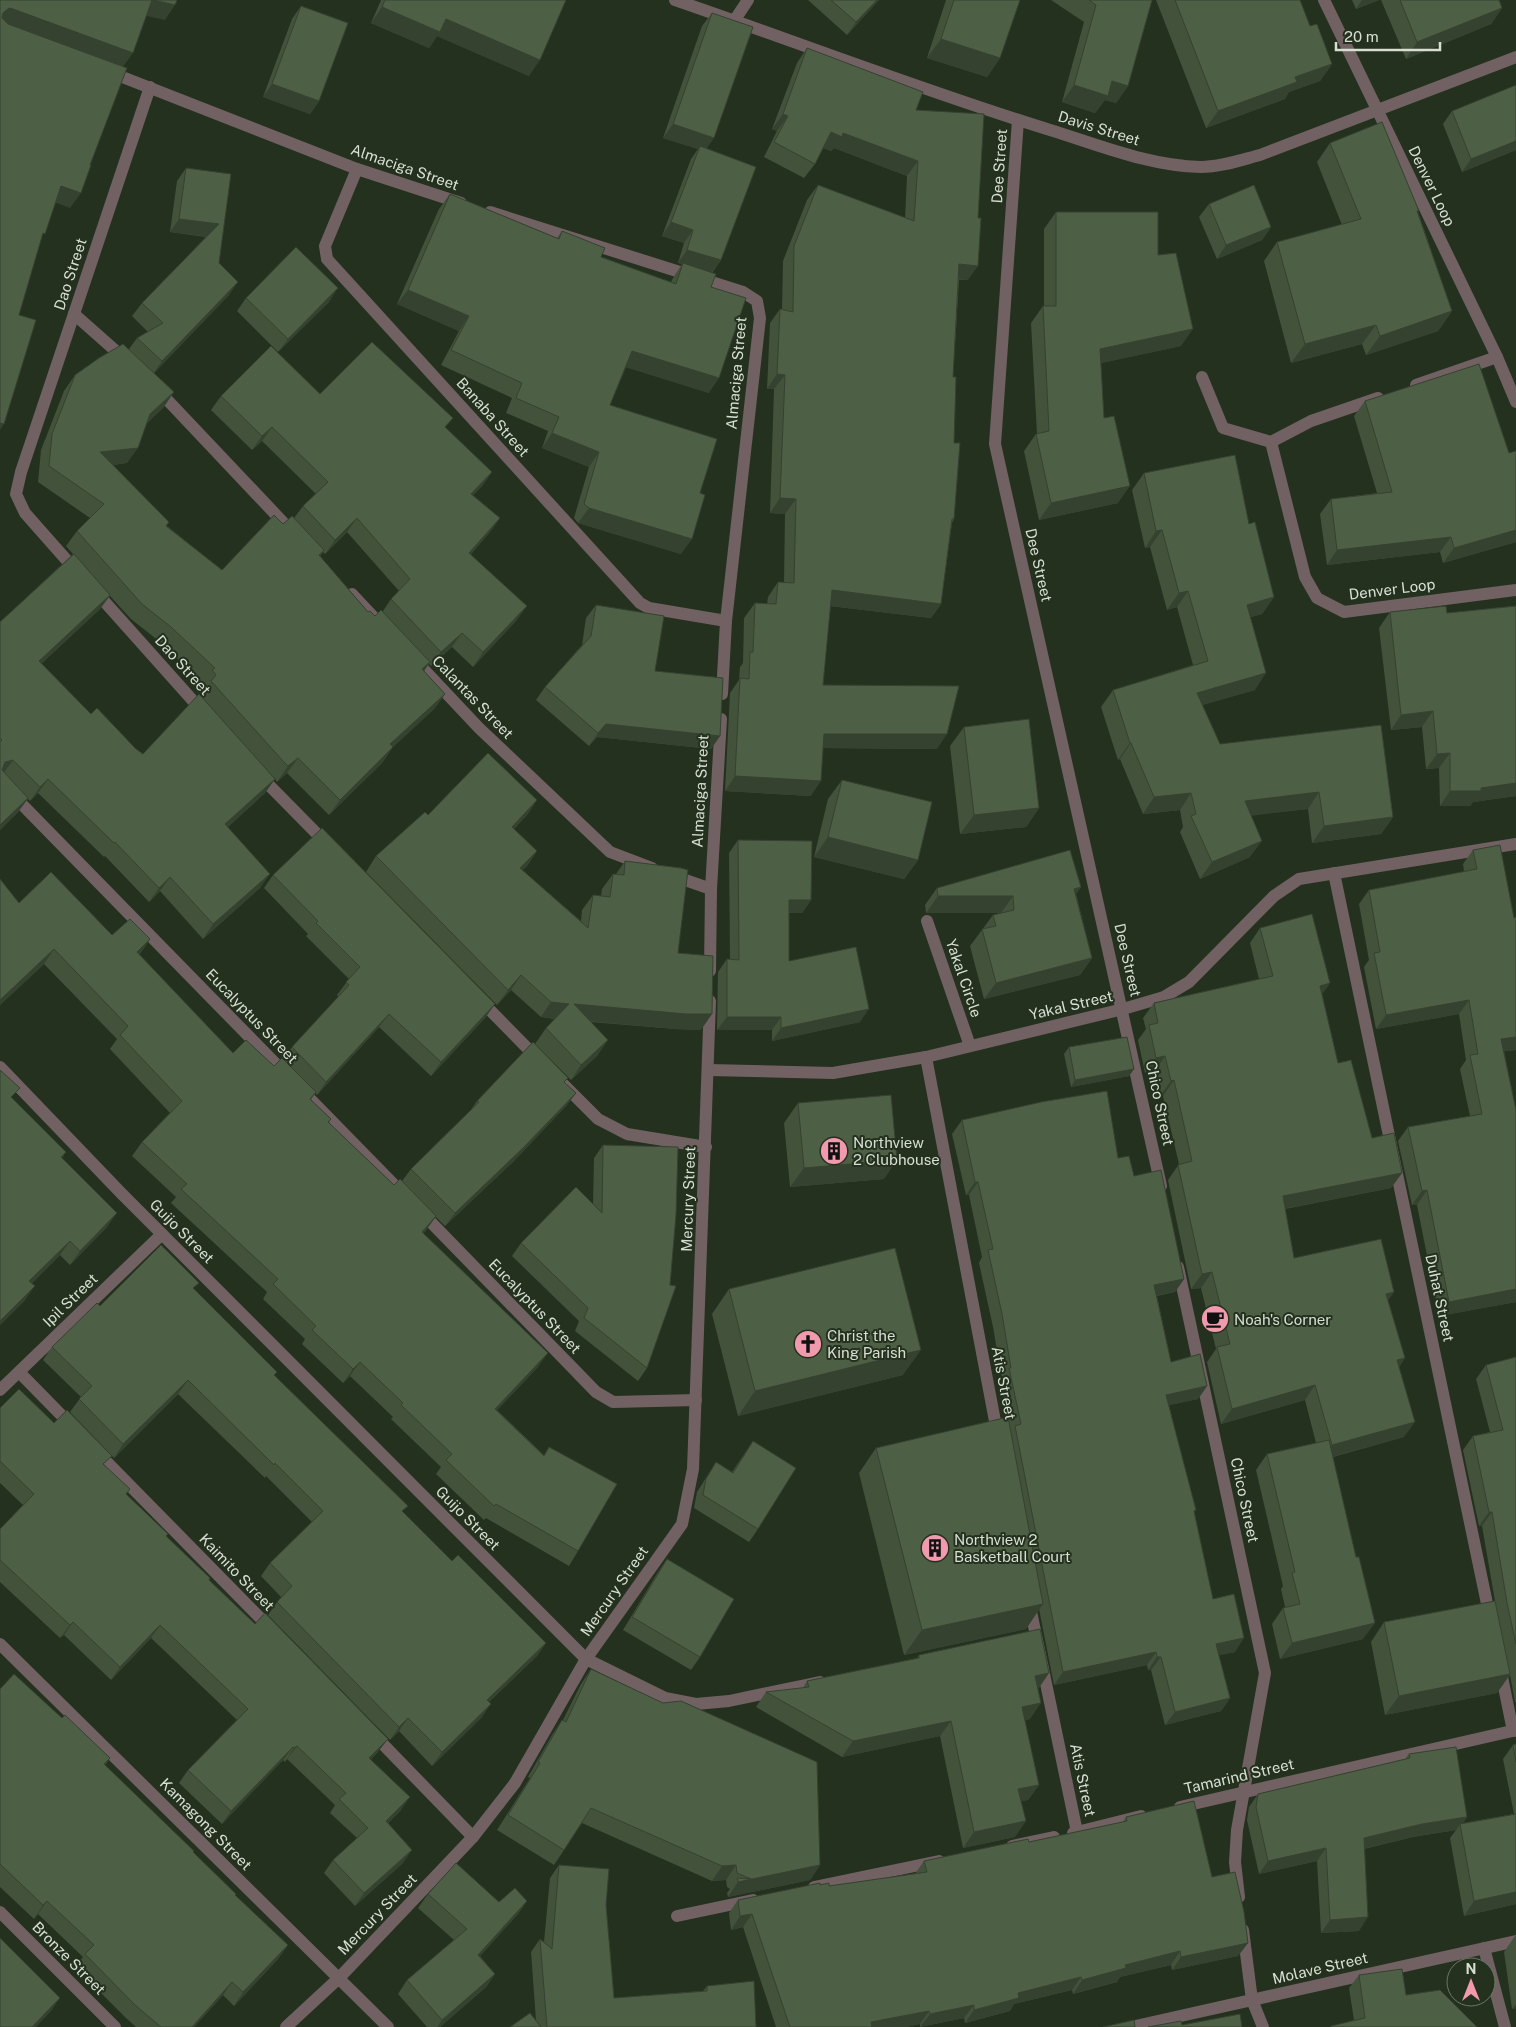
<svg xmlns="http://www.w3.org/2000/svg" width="1516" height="2027" viewBox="0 0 1516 2027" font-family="'Public Sans',sans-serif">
<rect width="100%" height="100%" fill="#24311e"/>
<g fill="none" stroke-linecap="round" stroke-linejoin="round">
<g stroke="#716163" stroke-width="12">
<path d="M675 0C800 43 924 91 1050 130 1099 145 1149 166 1201 167 1221 167 1241 160 1260 155L1516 57"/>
<path d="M1324 0 1497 357 1516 402"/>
<path d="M734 21 748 0"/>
<path d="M107 71 357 169 461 203"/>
<path d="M1018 120 995 444 1161 1186"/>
<path d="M357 169 325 246 327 259 640 603 649 608 726 621"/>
<path d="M490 212 743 292 757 301 760 318 726 621 722 694"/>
<path d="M74 314 126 360"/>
<path d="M1202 377 1223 428 1271 442 1311 421 1378 398"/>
<path d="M1416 385 1497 357"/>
<path d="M157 389 296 536"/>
<path d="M1271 442 1305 577 1317 598 1344 612 1516 590"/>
<path d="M78 573 25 513 16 494 21 472 150 87"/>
<path d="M95 591 203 712"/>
<path d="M352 594 381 625"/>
<path d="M414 659 479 728 610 852 652 868"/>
<path d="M258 774 328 845"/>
<path d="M0 782 404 1195"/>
<path d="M1334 873 1490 1618"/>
<path d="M671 875 711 889"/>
<path d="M927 921 970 1046"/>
<path d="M710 971 711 889 721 719"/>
<path d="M479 999 538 1059"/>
<path d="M926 1057 998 1437"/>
<path d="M0 1067 121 1193 586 1659 665 1698 696 1704 729 1701 820 1682"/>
<path d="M708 1070 833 1073 926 1057 1123 1009 1164 997 1189 982 1274 896 1299 879 1516 844"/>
<path d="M563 1084 598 1119 627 1134 706 1147"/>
<path d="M420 1211 596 1392 613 1402 696 1400"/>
<path d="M1178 1267 1265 1673 1237 1830 1235 1862 1239 1897"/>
<path d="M19 1372 73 1427"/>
<path d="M0 1390 162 1234"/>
<path d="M96 1451 271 1629"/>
<path d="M1029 1602 1077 1832"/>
<path d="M0 1644 388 2027"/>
<path d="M1500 1667 1513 1731"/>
<path d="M372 1733 473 1837"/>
<path d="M1180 1807 1516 1730"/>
<path d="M1073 1833 1141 1816"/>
<path d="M1012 1846 1054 1837"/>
<path d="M814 1887 939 1861"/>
<path d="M0 1912 115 2027"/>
<path d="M677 1916 753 1900"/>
<path d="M1243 1930 1252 2000 1263 2027"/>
<path d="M1484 1948 1505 2027"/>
<path d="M286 2027 339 1978 473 1837 515 1783 586 1659 682 1524 693 1469 710 1001"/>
<path d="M1131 2027 1516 1941"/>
</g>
</g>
<g fill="#42523b" fill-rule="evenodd">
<path d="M381 0H566L529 76 437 36 429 48 371 23Z"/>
<path d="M808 0H879L847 35Z"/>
<path d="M946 0H1020L1000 58 987 77 927 58Z"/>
<path d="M1051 0H1152L1128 86 1116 103 1105 100 1095 113 1062 102 1084 22Z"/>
<path d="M1156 0H1300L1310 26 1332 64 1320 81 1289 92 1285 99 1206 128Z"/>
<path d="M1352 0H1379L1356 9Z"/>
<path d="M1381 0H1499L1502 8 1491 24 1406 59Z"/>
<path d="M301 6 319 101 310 114 263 97 292 19Z"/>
<path d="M712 13 707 149 721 260 712 273 709 393 626 367 610 405 700 493 681 554 578 523 574 518 589 467 542 448 548 431 506 413 512 398 441 365 459 331 397 304 439 209 450 194 557 238 562 231 601 257 671 282 673 278 682 264 678 263 684 243 662 236 691 159 698 149 663 138 702 26Z"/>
<path d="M807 48 916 110 968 280H959L953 377 954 519 952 523 941 604 931 618 830 606 823 685 937 749 823 748 811 796 725 791 730 693 739 680 740 667 743 663 744 618 755 603 767 604 768 597 778 582H784L785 514 770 513 774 389H767L770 323 780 309H782L783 261 807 200 818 185 905 218 907 176 834 148 831 151 823 148 815 164 804 178 764 157 777 131 772 129 797 63Z"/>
<path d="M1452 111 1516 150 1462 172 1443 124Z"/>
<path d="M1330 143 1418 212 1452 311 1438 331 1366 355 1362 344 1291 363 1264 261 1277 242 1342 225 1317 162Z"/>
<path d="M186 168 219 263 229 295 154 373 174 392 163 408 147 423 127 463 113 465 167 526 222 570 283 524 294 518 303 506 316 494 262 441 252 450 211 410 221 396 320 394 446 428 492 472 482 486 473 495 500 518 490 532 471 554 517 620 473 667 452 647 431 666 429 664 424 671 445 694 434 709 393 747 382 763 329 815 287 773 277 782 275 779 265 793 228 827 260 888 203 939 160 891 149 902 105 856 104 857 38 793 30 801 28 799 18 812 0 830V622L73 554 66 546 77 531 90 518 38 482 41 450 64 391 75 375 129 349 137 338 148 332 132 316 142 303 206 237 170 232 177 181ZM347 532 399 591 391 599 383 611 375 616 368 612 320 556 323 552 325 554ZM110 596 131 619 160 642 203 683 201 686 205 690 201 696 143 754 91 714 41 664 100 609Z"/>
<path d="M1209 204 1271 227 1262 240 1217 259 1199 217Z"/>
<path d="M1056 212 1158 255 1181 346 1101 363 1104 418 1118 503 1039 520 1024 451 1036 434H1037L1031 323 1043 306H1044V229Z"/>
<path d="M246 298 329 302 278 352 237 311Z"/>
<path d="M1365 401 1509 453 1516 451V542L1443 563 1440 552 1327 565 1320 514 1331 499 1377 493 1354 416Z"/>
<path d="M1144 473 1249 524 1274 597 1262 614 1250 617 1255 690 1202 705 1220 744 1393 817 1381 834 1312 843 1308 809 1251 815 1250 857 1200 879 1180 832 1183 827 1180 810 1143 814 1120 759 1118 760 1101 707 1113 690 1193 665 1177 607 1167 610 1150 547 1145 548 1132 490Z"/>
<path d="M596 605 655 671 720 736 711 749 597 737 589 746 536 700 545 687 582 645 586 618Z"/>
<path d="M1516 606V796L1473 802 1470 806H1440L1439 768 1426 769 1422 727 1391 730 1379 628 1390 612 1447 613Z"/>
<path d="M964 727 1039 808 1026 827 960 834 950 746Z"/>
<path d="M842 780 918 860 904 879 814 857 828 799Z"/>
<path d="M537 800 527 815 514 829 537 851 527 866 522 870 581 921 582 910 593 895 601 896 602 889 613 874H616L625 861 678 953 701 1030 675 1029 591 1022 598 1055 571 1080 535 1044 546 1028 555 1019 541 1017 511 990 497 1005 366 872 376 856 428 815Z"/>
<path d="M738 840 811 900 802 913H789V961L860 1022 772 1041V1030H717L718 972 727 959H730L729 853Z"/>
<path d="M1473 850 1514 918 1516 917V1050L1504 1051 1516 1110V1302L1439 1316 1417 1205H1412L1398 1141 1408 1127 1470 1116 1460 1069 1466 1060 1459 1014 1376 1029 1364 967 1369 960 1359 904 1369 890 1464 872 1463 864Z"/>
<path d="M273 875 486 1017 431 1076 379 1027 317 1095 315 1093 311 1100 331 1119 329 1123 394 1185 402 1181 411 1169 470 1111 477 1101 564 1083 576 1093 566 1106 514 1161 445 1226 436 1217 423 1234 538 1367 497 1410 544 1455 549 1447 578 1551 569 1566 486 1518 484 1520 436 1474 441 1467 391 1419 393 1417 350 1376 343 1383 302 1344 305 1339 263 1299 267 1292 171 1203 176 1197 132 1156 142 1142 170 1113 110 1049 117 1039 44 964 0 1005V879L19 903 112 935 150 939 139 955 233 1053 274 1066 283 1059 292 1047 338 997 337 995 349 979 306 936 308 934 264 888Z"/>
<path d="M1081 887 1076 894 1092 958 1080 975 984 999 970 946 993 915 1001 913H926L925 905 937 888Z"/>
<path d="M1260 928 1330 983 1322 994 1338 1063 1372 1138 1402 1173 1391 1188 1285 1209 1294 1258 1394 1292 1388 1300 1405 1358 1399 1367 1404 1437 1333 1457 1363 1639 1280 1659 1272 1624 1283 1608 1285 1607 1281 1589 1283 1586 1256 1470 1267 1454 1316 1443 1305 1400 1221 1424 1207 1362 1216 1349 1201 1288 1191 1289 1168 1180 1179 1164 1163 1096H1160L1155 1071 1145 1073 1138 1040 1146 1029 1143 1018 1154 1003 1259 979 1250 943Z"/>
<path d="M1069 1047 1134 1069 1129 1076 1071 1087 1064 1054Z"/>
<path d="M0 1070 12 1099 66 1152 62 1158 107 1227 70 1265 60 1255 32 1283 25 1300 0 1325Z"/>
<path d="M798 1103 884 1179 790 1187 784 1123Z"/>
<path d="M962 1120 1118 1158 1134 1176 1184 1279 1175 1292 1157 1296 1171 1362 1207 1386 1198 1399 1169 1405 1194 1513 1213 1599 1235 1652 1218 1655 1230 1698 1221 1711 1165 1725 1151 1670H1148L1147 1665 1054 1685 1039 1609 1026 1629 904 1655 859 1473 876 1448 1007 1418 1000 1382 1002 1379 993 1327 979 1263 982 1257 969 1195H966L952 1134Z"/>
<path d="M603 1145 647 1368 638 1381 575 1331 579 1321 512 1256 521 1243 593 1205 594 1158Z"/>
<path d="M194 1289 403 1512 452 1561 546 1643 537 1656 489 1702 482 1717 432 1766 399 1731 390 1740 268 1615 277 1602 281 1597 261 1576 270 1563 312 1522 266 1476 265 1478 178 1394 114 1458 70 1412 81 1397 43 1360 52 1347 100 1306Z"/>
<path d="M729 1289 903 1375 738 1416 712 1314Z"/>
<path d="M1516 1357V1702H1515L1510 1675 1497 1693 1385 1715 1371 1642 1384 1622 1495 1601 1482 1526H1479L1463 1450 1473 1436 1490 1432 1476 1379 1486 1365Z"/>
<path d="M0 1408 54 1423 105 1465 127 1495 166 1536 378 1752 371 1759 401 1810 388 1823 403 1863 355 1906 324 1873 333 1860 357 1838 330 1813 335 1805 287 1759 285 1762 283 1760 222 1824 179 1783 188 1770 237 1720 151 1638 111 1680 64 1635 60 1638 0 1582V1529L23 1505 0 1483Z"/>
<path d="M753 1441 758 1529 749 1542 694 1508 697 1492 716 1462 732 1472Z"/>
<path d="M667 1559 700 1657 691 1670 623 1630 658 1572Z"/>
<path d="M919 1655 1049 1673 1038 1689 1030 1719 1025 1720 1039 1785 1028 1800 1021 1801 1015 1837 963 1848 940 1736 842 1757 756 1707 766 1692 803 1688 807 1681 917 1658Z"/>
<path d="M591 1669 820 1865 810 1880 728 1897 727 1893 730 1889 727 1887 726 1880 712 1881 582 1823 554 1865 497 1830 530 1778 528 1777 552 1735 562 1720H563L581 1684Z"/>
<path d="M0 1689 62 1718 110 1758 105 1765 235 1895 288 1945 278 1959 234 2006 223 1995 194 2027H136L126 2018 75 1967 83 1957 38 1914 34 1919 0 1887Z"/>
<path d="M1516 1744V1904L1464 1916 1450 1838 1456 1830 1413 1837 1364 1849 1359 1931 1321 1933 1317 1861 1259 1874 1247 1820 1249 1807 1258 1794 1405 1759 1409 1754 1467 1817 1463 1823 1514 1814 1503 1759 1513 1745Z"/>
<path d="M1126 1817 1212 1877 1248 1943 1238 1956 1172 1970 1171 1965 1120 1977 1117 1982 1073 1994 1072 1990 1014 2004 1010 2011 965 2023 964 2018 920 2027V2024L906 2027H776L743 1927 731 1930 729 1913 738 1900 820 1885 829 1886 915 1874 924 1861 1029 1842 1123 1822Z"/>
<path d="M559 1865 606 1905 614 1998 703 1991 707 1986 756 2027H510L536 2021 531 1952 540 1939 544 1942 550 1878Z"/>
<path d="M428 1894 499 1902 527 1901 518 1914 480 1956 495 1974 486 1987 440 2027H427L398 1994 407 1980 454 1940 418 1908Z"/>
<path d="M1515 1936H1516V2008L1512 2009 1504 1952Z"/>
<path d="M1359 1975 1406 1995 1477 2027H1330L1354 2020 1349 1988Z"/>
</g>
<g fill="#364230">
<path d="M152 0 175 5 165 20 142 15Z"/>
<path d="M877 0H879L847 35 856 22Z"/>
<path d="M1362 0H1379L1356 9Z"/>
<path d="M382 7 446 19 540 60 529 76 437 36 429 48 371 23Z"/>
<path d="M9 8 13 9 133 53 122 68 0 23 3 13Z"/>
<path d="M1502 8 1491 24 1406 59 1417 42Z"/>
<path d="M941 39 1000 58 987 77 927 58Z"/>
<path d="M1332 64 1320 81 1289 92 1285 99 1206 128 1218 111 1295 77Z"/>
<path d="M1112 81 1128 86 1116 103 1105 100 1095 113 1062 102 1074 85Z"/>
<path d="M272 84 319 101 310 114 263 97Z"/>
<path d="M783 114 788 116 777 131 772 129Z"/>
<path d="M673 124 714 138 705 151 700 146 698 149 663 138Z"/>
<path d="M831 132 843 133 918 161 907 176 834 148 831 151 820 147Z"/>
<path d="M1516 141V150L1462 172 1471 159Z"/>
<path d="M61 186 81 193 70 208 51 201Z"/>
<path d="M179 219 219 224 210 237 170 232Z"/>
<path d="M671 222 693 230 684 243 662 236Z"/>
<path d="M1271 227 1262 240 1217 259 1226 245Z"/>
<path d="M687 250 721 260 711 273 678 263Z"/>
<path d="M959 264 978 266 968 280 949 279Z"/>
<path d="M238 282 229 295 153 374 162 361Z"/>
<path d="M338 288 329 302 278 352 288 339Z"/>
<path d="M408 290 469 316 459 331 397 304Z"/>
<path d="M1452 311 1438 331 1366 355 1380 336Z"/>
<path d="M1376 325 1362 344 1291 363 1305 344Z"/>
<path d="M1193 329 1181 346 1088 366 1100 349Z"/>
<path d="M632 351 719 378 709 393 622 366Z"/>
<path d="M777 374 785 375 774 389H767Z"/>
<path d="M174 392 163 408 139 430 150 414Z"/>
<path d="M0 423 4 424 0 430Z"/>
<path d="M272 427 262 441 252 450 262 436Z"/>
<path d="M552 433 599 452 589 467 542 448Z"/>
<path d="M138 448 127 463 90 468 100 452Z"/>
<path d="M492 472 482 486 461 508 471 494Z"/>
<path d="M1130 486 1118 503 1039 520 1051 503Z"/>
<path d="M780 498 796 499 785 514 770 513Z"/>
<path d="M589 508 692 539 681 554 578 523Z"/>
<path d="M357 518 347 532 325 554 335 540Z"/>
<path d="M500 518 490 532 459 567 469 553Z"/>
<path d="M1162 530 1150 547 1145 548 1156 531Z"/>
<path d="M1516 530V542L1443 563 1454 548Z"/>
<path d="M1451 537 1440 552 1327 565 1337 550Z"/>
<path d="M832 590 941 604 931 618 821 605Z"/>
<path d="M1188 591 1177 607 1167 610 1179 593Z"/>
<path d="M110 595 100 609 29 675 39 661Z"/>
<path d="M1274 597 1262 614 1235 622 1247 605Z"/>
<path d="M527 606 517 620 473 667 483 652Z"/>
<path d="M462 633 452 647 431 666 441 652Z"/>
<path d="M430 662 420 677 422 669Z"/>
<path d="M1266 673 1255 690 1185 710 1197 693Z"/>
<path d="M445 694 434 709 379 760 390 744Z"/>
<path d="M1433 711 1422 727 1391 730 1401 715Z"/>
<path d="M606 724 720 736 711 749 597 737 589 746 598 733Z"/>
<path d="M824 734H947L937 749 813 748Z"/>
<path d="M1130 743H1131L1120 759 1118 760Z"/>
<path d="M393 747 382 763 329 815 340 800Z"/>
<path d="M1450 753 1439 768 1426 769 1437 754Z"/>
<path d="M298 758 287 773 277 782 288 766Z"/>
<path d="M13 760 3 774 0 775 5 762Z"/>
<path d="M735 776 821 781 811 796 725 791Z"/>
<path d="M48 779 38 793 30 801 40 787Z"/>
<path d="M275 779 265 793 215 839 225 824Z"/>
<path d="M1516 783V796L1473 802 1470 806H1440L1450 791Z"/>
<path d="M1319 792 1308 809 1233 818 1245 801Z"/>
<path d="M1191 793 1180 810 1143 814 1154 797Z"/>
<path d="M28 798 18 812 0 830V825Z"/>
<path d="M537 800 527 815 501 842 512 827Z"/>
<path d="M1039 808 1026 827 960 834 974 815Z"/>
<path d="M1393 817 1381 834 1312 843 1324 826Z"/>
<path d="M828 837 918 860 904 879 814 857Z"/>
<path d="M1262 841 1250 857 1200 879 1212 862Z"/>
<path d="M537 851 527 866 509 884 520 868Z"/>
<path d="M270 874 260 888 203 939 213 924Z"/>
<path d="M170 877 160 891 149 902 159 888Z"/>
<path d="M1081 887 1069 904 1074 889Z"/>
<path d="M938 896H1013L1001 913H926Z"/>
<path d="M789 900H811L802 913H780Z"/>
<path d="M150 939 140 954 127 966 137 952Z"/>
<path d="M54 949 44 964 0 1005V1000Z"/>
<path d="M1092 958 1080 975 984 999 996 983Z"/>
<path d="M521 975 511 990 497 1005 508 990Z"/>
<path d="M1330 983 1319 998 1320 986Z"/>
<path d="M1469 1000 1459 1014 1376 1029 1386 1015Z"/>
<path d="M551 1002 569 1004 559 1019 541 1017Z"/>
<path d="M495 1004 486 1017 431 1076 441 1062Z"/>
<path d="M574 1004 712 1014 701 1030 675 1029 564 1019Z"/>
<path d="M869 1009 860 1022 772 1041 781 1028Z"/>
<path d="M389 1014 379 1027 317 1095 326 1082Z"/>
<path d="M727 1017H781L772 1030H717Z"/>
<path d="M1516 1037V1050L1491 1053 1501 1039Z"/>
<path d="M608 1040 598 1055 571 1080 581 1065Z"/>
<path d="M1165 1056 1155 1071 1145 1073 1156 1058Z"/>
<path d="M1134 1069 1129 1076 1071 1087 1075 1080Z"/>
<path d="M1174 1080 1163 1096H1160L1171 1081Z"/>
<path d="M576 1093 566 1106 514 1161 445 1226 455 1213Z"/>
<path d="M897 1160 884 1179 790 1187 804 1168Z"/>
<path d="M1402 1173 1391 1188 1272 1211 1283 1196Z"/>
<path d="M975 1182H978L969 1195H966Z"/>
<path d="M1427 1190 1417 1205H1412L1422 1191Z"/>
<path d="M117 1213 107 1227 70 1265 80 1251Z"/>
<path d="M436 1216 426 1230 412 1246 422 1232Z"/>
<path d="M70 1241 60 1255 20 1295 29 1281Z"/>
<path d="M1212 1272 1201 1288 1191 1289 1202 1274Z"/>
<path d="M1184 1279 1175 1292 1145 1298 1154 1285Z"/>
<path d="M35 1286 25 1300 0 1325V1321Z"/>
<path d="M1516 1289V1302L1439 1316 1449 1302Z"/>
<path d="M1394 1292 1383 1307 1386 1294Z"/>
<path d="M921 1350 903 1375 738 1416 755 1391Z"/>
<path d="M548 1353 538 1367 485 1423 495 1409Z"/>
<path d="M1405 1358 1395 1373 1397 1360Z"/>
<path d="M360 1362 350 1376 343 1383 353 1369Z"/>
<path d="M188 1380 178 1394 114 1458 123 1444Z"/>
<path d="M1315 1385 1305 1400 1221 1424 1232 1409Z"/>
<path d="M1207 1386 1198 1399 1157 1408 1166 1395Z"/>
<path d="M1415 1422 1404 1437 1321 1460 1332 1445Z"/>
<path d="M1489 1512H1492L1482 1526H1479Z"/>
<path d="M1043 1604 1026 1629 904 1655 922 1630Z"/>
<path d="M73 1622 64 1635 60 1638 70 1625Z"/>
<path d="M1375 1623 1363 1639 1280 1659 1292 1643Z"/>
<path d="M160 1625 151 1638 111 1680 120 1667Z"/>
<path d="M1244 1638 1235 1652 1207 1658 1216 1644Z"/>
<path d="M546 1643 537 1656 477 1713 487 1700Z"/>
<path d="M1156 1652 1147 1665 1054 1685 1063 1672Z"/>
<path d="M1157 1657H1161L1151 1670H1148Z"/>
<path d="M1049 1673 1038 1689 1024 1691 1035 1676Z"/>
<path d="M1510 1674 1497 1693 1385 1715 1399 1696Z"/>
<path d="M1230 1698 1221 1711 1165 1725 1175 1712Z"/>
<path d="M1041 1703 1030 1719 1011 1722 1022 1707Z"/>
<path d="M491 1704 482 1717 432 1766 442 1752Z"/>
<path d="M408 1718 399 1731 390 1740 399 1727Z"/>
<path d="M951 1721 940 1736 842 1757 853 1741Z"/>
<path d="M388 1739 378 1752 360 1771 369 1758Z"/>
<path d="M297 1746 287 1759 285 1762 294 1748Z"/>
<path d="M293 1747 283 1760 222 1824 231 1811Z"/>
<path d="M1039 1785 1028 1800 1007 1804 1018 1789Z"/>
<path d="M410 1797 401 1810 377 1834 386 1821Z"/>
<path d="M1467 1817 1461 1826 1460 1824 1456 1830 1413 1837 1354 1851 1364 1838 1422 1824Z"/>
<path d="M1026 1821 1015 1837 963 1848 974 1832Z"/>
<path d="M1326 1848 1317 1861 1259 1874 1268 1861Z"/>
<path d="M412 1850 403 1863 355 1906 364 1893Z"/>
<path d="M736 1865 726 1880 712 1881 722 1866Z"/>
<path d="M820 1865 810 1880 728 1897 738 1882Z"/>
<path d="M1516 1892V1904L1464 1916 1474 1901Z"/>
<path d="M47 1901 38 1914 34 1919 43 1905Z"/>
<path d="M527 1901 518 1914 469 1968 478 1955Z"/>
<path d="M752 1914 743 1927 731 1930 740 1916Z"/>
<path d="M1368 1917 1359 1931 1321 1933 1330 1920Z"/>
<path d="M1248 1943 1238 1956 1172 1970 1181 1957Z"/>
<path d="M288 1945 278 1959 234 2006 243 1992Z"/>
<path d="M1180 1951 1171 1965 1120 1977 1117 1982 1073 1994 1082 1980 1125 1965Z"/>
<path d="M495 1974 486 1987 440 2027H437L442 2020Z"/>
<path d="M1081 1977 1072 1990 1014 2004 1010 2011 965 2023 974 2010 1018 1993Z"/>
<path d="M232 1982 223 1995 194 2027H192Z"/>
<path d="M60 1998 51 2011 36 2027H32Z"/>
<path d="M1516 2004V2008L1512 2009Z"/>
<path d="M974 2005 964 2018 920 2027 930 2014Z"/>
<path d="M929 2011 920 2024 906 2027H868L871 2022Z"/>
</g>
<g fill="#4d5f45" stroke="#364230">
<path d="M0 0H152L133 53 13 9 9 8 3 13 2 18 8 24 127 68 90 165H91L81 193 61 186 45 234 43 233 19 315 36 320 4 424 0 423Z"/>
<path d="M153 0H177L175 5Z"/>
<path d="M385 0H566L540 60 446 19 440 32 382 7Z"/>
<path d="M831 0H877L856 22Z"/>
<path d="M954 0H1020L1000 58 941 39Z"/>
<path d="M1089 0H1152L1128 86 1112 81 1108 96 1074 85 1096 5Z"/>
<path d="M1175 0H1300L1310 26 1317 24 1332 64 1295 77 1297 82 1218 111Z"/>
<path d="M1400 0H1499L1502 8 1417 42Z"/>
<path d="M301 6 348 23 319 101 272 84Z"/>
<path d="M712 13 753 27 714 138 673 124Z"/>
<path d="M807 48 923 92 916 110 984 114 978 218H981L978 266 959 264 953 377H956L954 443H960L954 519H952L941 604 832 590 823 685 959 686 947 734H824L821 781 735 776 740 678 749 679 750 652H753L755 603 776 604 778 582 794 583 796 499 780 498 785 375 777 374 780 309 793 312 794 246 818 185 914 221 918 161 843 133 842 137 831 132 815 164 774 142 788 116 783 114Z"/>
<path d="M1516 85V141L1471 159 1452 111Z"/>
<path d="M1382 122 1419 211H1417L1452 311 1380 336 1376 325 1305 344 1277 242 1361 219 1330 143Z"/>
<path d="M700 146 756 167 721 260 687 250 693 230 671 222Z"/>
<path d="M186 168 231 174 219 263 238 282 162 361 137 338 163 323 142 303 219 224 179 219Z"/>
<path d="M1254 185 1271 227 1226 245 1209 204Z"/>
<path d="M450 194 559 239 562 231 605 248 601 257 676 284 683 263 716 274 711 287 746 298 719 378 632 351 610 405 717 439 700 493 705 495 692 539 589 508 584 504 599 452 552 433 559 417 516 398 522 383 451 350 469 316 408 290Z"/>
<path d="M1056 212H1158V255L1176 253 1193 329 1100 349 1104 418 1114 416 1130 486 1051 503 1036 434 1049 431 1043 306H1056Z"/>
<path d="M296 247 338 288 288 339 246 298Z"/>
<path d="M372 342 453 418 445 427 492 472 471 494 500 518 469 553 527 606 483 652 462 633 441 652 391 599 410 579 357 518 335 540 303 506 328 482 272 427 262 436 221 396 271 346 320 394Z"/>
<path d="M123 344 174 392 150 414 138 448 100 452 169 522 166 526 222 570 274 515 283 524 292 516 324 550 319 555 368 612 370 611 375 616 381 610 430 662 422 669 445 694 390 744 393 747 340 800 298 758 288 766 283 761 211 681 216 675 212 670 215 668 171 627 142 604 77 531 104 504 49 466 52 434 75 375 99 358Z"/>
<path d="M1479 364 1509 453 1516 451V530L1454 548 1451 537 1337 550 1331 499 1392 492 1365 401Z"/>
<path d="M1235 455 1249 524 1255 522 1274 597 1247 605 1266 673 1197 693 1220 744 1381 725 1393 817 1324 826 1319 792 1245 801 1262 841 1212 862 1191 816 1196 814 1191 793 1154 797 1131 743H1130L1113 690 1208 661 1188 591 1179 593 1162 530 1156 531 1144 473Z"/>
<path d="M74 554 110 595 39 661 91 714 97 708 136 749 143 754 199 694 275 779 225 824 270 874 213 924 170 877 159 888 115 842 114 843 48 779 40 787 13 760 5 762 2 770 28 798 0 825V742L2 740 0 738V622Z"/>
<path d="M596 605 664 616 655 671 723 678 720 736 606 724 598 733 545 687 591 636Z"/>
<path d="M1446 606 1447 613 1516 606V783L1481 788V791H1450V753L1437 754 1433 711 1401 715 1390 612Z"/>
<path d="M1029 719 1039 808 974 815 964 727Z"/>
<path d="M488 753 537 800 512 827 537 851 520 868 588 928 593 895 610 897 613 874 624 875 625 861 681 868 688 870 678 953 713 956 712 1014H686L574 1004 608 1040 581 1065 546 1028 569 1004 551 1002 521 975 508 990 376 856 425 812 428 815Z"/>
<path d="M842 780 932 802 918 860 828 837Z"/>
<path d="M322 828 495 1004 441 1062 389 1014 326 1082 292 1047 349 985 346 982 360 967 316 923 318 921 273 875Z"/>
<path d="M738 840 812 841 811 900H789V961L856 947 869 1009 781 1028V1017H727V959L739 960Z"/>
<path d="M1500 845 1514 918 1516 917V1037L1501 1039 1516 1110V1289L1449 1302 1427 1190 1422 1191 1408 1127 1482 1114 1470 1055 1478 1054 1469 1000 1386 1015 1374 953 1380 952 1369 890 1477 869 1473 850Z"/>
<path d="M1070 850 1081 887 1074 889 1092 958 996 983 982 929 996 926 993 915 1014 910 1013 896H938L937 888Z"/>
<path d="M51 872 112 935 130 919 150 939 137 952 233 1053 246 1040 274 1066 282 1058 316 1092 310 1099 331 1119 328 1122 394 1185 400 1179 436 1216 422 1232 548 1353 495 1409 544 1456 549 1447 617 1484 578 1551 496 1504 494 1506 446 1460 452 1454 401 1405 403 1403 360 1362 353 1369 312 1330 316 1326 273 1284 278 1279 181 1189 187 1184 142 1142 182 1101 120 1035 128 1026 54 949 0 1000V879L19 903Z"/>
<path d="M1312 914 1330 983 1320 986 1338 1063 1351 1060 1372 1138 1394 1133 1402 1173 1283 1196 1294 1258 1381 1239 1394 1292 1386 1294 1405 1358 1397 1360 1415 1422 1332 1445 1315 1385 1232 1409 1217 1347 1230 1344 1212 1272 1202 1274 1178 1165 1192 1161 1174 1080 1171 1081 1165 1056 1156 1058 1149 1025 1158 1023 1154 1003 1273 976 1260 928Z"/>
<path d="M1127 1037 1134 1069 1075 1080 1069 1047Z"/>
<path d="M533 1042 568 1078 564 1082 576 1093 523 1148 455 1213 411 1169 479 1102 477 1101Z"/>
<path d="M0 1070 20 1088 11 1097 66 1152 61 1157 117 1213 80 1251 70 1241 29 1281 35 1286 0 1321Z"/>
<path d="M1107 1091 1118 1158 1129 1156 1134 1176 1161 1170 1184 1279 1154 1285 1171 1362 1200 1354 1207 1386 1166 1395 1196 1510 1194 1511 1213 1599 1234 1594 1244 1638 1216 1644 1230 1698 1175 1712 1161 1657H1157L1156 1652 1063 1672 1015 1426 1021 1424 1009 1368H1011L1002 1314 988 1250 993 1249 978 1182H975L962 1120 1041 1102Z"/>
<path d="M891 1095 897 1160 804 1168 798 1103Z"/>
<path d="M603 1145 678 1147 676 1215 670 1285 676 1286 647 1368 584 1318 588 1308 521 1243 576 1187 602 1213Z"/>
<path d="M161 1245 199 1283 193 1288 277 1372 274 1375 408 1506 402 1511 452 1561 458 1555 546 1643 487 1700 491 1704 442 1752 408 1718 399 1727 277 1602 292 1586 270 1563 323 1511 275 1463 274 1465 188 1380 123 1444 79 1399 92 1386 52 1347 97 1303 100 1306Z"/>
<path d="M895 1248 921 1350 755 1391 729 1289Z"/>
<path d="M1516 1357V1644L1507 1603 1492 1512H1489L1473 1436 1503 1430 1486 1365Z"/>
<path d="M19 1389 54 1423 67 1410 112 1456 103 1464 130 1489 126 1494 168 1534 166 1536 210 1578 209 1580 255 1624 265 1613 388 1739 369 1758 410 1797 386 1821 412 1850 364 1893 333 1860 368 1828 339 1799 346 1793 297 1746 294 1748 293 1747 231 1811 188 1770 248 1709 160 1625 120 1667 73 1622 70 1625 0 1560V1529L34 1494 0 1461V1408Z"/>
<path d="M1008 1417 1043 1604 922 1630 876 1448Z"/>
<path d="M1329 1440 1356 1557H1359L1375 1623 1292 1643 1283 1608 1300 1604 1292 1573 1295 1572 1267 1454Z"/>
<path d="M753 1441 796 1468 758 1529 703 1495 706 1479 716 1462 733 1473Z"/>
<path d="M667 1559 734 1599 700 1657 632 1617Z"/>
<path d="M1495 1601 1510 1674 1399 1696 1384 1622Z"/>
<path d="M1040 1629 1049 1673 1035 1676 1041 1703 1022 1707 1039 1785 1018 1789 1026 1821 974 1832 951 1721 853 1741 766 1692 809 1687 807 1681 919 1658V1655Z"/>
<path d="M591 1669 663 1703 681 1701 817 1762 820 1865 738 1882 737 1878 751 1879 737 1873 736 1865 722 1866 591 1808 564 1850 508 1815 540 1763 538 1762 562 1720 566 1722Z"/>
<path d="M14 1674 62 1718 65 1715 110 1758 104 1764 194 1851 193 1852 236 1894 235 1895 288 1945 243 1992 232 1982 192 2027H161L135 2005 85 1954 94 1945 47 1901 43 1905 0 1864V1689Z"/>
<path d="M1516 1744V1762L1513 1745Z"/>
<path d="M1456 1747 1467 1817 1422 1824 1364 1838 1368 1917 1330 1920 1326 1848 1268 1861 1256 1807 1258 1794 1410 1758 1409 1754Z"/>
<path d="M1194 1801 1212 1877 1235 1872 1244 1912 1248 1943 1181 1957 1180 1951 1125 1965 1126 1968 1082 1980 1081 1977 1018 1993 1019 1998 974 2010V2005L930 2014 929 2011 871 2022 872 2027H790L752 1914 740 1916 738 1900 820 1883V1885L829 1883V1886L927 1872 924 1861 1028 1839 1029 1842 1127 1821 1126 1817Z"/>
<path d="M1516 1814V1892L1474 1901 1460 1824Z"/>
<path d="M456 1863 499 1902 515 1888 527 1901 478 1955 495 1974 442 2020 407 1980 467 1929 428 1894Z"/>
<path d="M559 1865 609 1869 606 1905 614 1998 707 1991V1986L754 1981 756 2027H547L540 1939 552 1949Z"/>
<path d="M0 1938 60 1998 32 2027H0Z"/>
<path d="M1402 1969 1406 1995 1440 1990 1477 2027H1331V2026L1365 2018 1359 1975Z"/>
<path d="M530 2013 541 2027H510Z"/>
<path d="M1240 2014 1242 2027H1148L1181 2021 1182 2025Z"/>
<path d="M1134 2020 1135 2027H1103Z"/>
</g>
<defs>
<symbol id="building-disc" viewBox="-11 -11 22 22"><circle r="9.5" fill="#f29aad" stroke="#24311e"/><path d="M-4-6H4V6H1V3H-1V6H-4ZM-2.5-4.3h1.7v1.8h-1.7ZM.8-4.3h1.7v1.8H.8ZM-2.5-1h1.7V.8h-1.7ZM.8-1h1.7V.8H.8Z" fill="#111"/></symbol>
<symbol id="cafe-disc" viewBox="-11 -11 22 22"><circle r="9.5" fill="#f29aad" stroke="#24311e"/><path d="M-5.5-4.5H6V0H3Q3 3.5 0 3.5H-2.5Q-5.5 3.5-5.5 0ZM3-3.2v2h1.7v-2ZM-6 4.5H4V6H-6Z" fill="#111"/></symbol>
<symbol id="church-disc" viewBox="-11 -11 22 22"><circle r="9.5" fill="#f29aad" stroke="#24311e"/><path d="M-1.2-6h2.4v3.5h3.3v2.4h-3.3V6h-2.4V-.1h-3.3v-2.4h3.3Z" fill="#111"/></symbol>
</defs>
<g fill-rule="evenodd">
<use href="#building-disc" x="818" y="1135" width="32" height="32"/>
<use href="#cafe-disc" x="1199" y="1303" width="32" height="32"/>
<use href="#church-disc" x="792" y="1328" width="32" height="32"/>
<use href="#building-disc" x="919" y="1532" width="32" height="32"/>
</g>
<g text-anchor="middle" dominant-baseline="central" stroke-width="4" stroke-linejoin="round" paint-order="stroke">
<g font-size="15" fill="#d7dfd3" stroke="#24311e">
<text transform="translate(1099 128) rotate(17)">Davis Street</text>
<text transform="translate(999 166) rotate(-86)">Dee Street</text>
<text transform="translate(405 167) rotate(19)">Almaciga Street</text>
<text transform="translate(1432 186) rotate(64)">Denver Loop</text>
<text transform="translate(70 274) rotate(-72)">Dao Street</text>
<text transform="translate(736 373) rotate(-85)">Almaciga Street</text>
<text transform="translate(493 417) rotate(48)">Banaba Street</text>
<text transform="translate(1039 565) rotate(77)">Dee Street</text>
<text transform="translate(1392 589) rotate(-7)">Denver Loop</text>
<text transform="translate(183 665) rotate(48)">Dao Street</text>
<text transform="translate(473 697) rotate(46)">Calantas Street</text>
<text transform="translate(700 791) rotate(-87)">Almaciga Street</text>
<text transform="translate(1128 960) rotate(77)">Dee Street</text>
<text transform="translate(964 978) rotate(71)">Yakal Circle</text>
<text transform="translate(1071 1005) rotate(-13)">Yakal Street</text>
<text transform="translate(252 1016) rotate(46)">Eucalyptus Street</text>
<text transform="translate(1160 1103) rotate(78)">Chico Street</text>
<text transform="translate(688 1199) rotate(-88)">Mercury Street</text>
<text transform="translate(182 1231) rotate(45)">Guijo Street</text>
<text transform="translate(1440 1298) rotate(78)">Duhat Street</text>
<text transform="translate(70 1300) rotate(-44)">Ipil Street</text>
<text transform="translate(535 1306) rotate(46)">Eucalyptus Street</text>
<text transform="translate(1004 1383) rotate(79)">Atis Street</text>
<text transform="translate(1245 1500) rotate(78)">Chico Street</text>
<text transform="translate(468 1518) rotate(45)">Guijo Street</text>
<text transform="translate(237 1572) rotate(46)">Kaimito Street</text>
<text transform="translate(614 1591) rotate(-55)">Mercury Street</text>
<text transform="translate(1239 1776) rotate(-13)">Tamarind Street</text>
<text transform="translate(1083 1780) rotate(78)">Atis Street</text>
<text transform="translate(206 1824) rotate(45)">Kamagong Street</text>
<text transform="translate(377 1914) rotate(-46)">Mercury Street</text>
<text transform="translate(69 1958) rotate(45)">Bronze Street</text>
<text transform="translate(1320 1968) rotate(-13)">Molave Street</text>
</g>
<g font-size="15" fill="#d7dfd3" stroke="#24311e" text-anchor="start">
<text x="853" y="1142">Northview<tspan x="853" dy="17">2 Clubhouse</tspan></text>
<text x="1234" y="1319">Noah's Corner</text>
<text x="827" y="1335">Christ the<tspan x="827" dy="17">King Parish</tspan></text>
<text x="954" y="1539">Northview 2<tspan x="954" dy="17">Basketball Court</tspan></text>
</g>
</g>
<g transform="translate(1471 1982)"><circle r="24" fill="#24311e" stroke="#6c7766"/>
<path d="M0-4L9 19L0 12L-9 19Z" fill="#f29aad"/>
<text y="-8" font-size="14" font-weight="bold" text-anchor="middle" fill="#d7dfd3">N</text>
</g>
<path d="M1336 42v8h104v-8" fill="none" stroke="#d7dfd3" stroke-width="2.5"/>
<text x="1344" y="42" font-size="15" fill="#d7dfd3" stroke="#24311e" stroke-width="4" paint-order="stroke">20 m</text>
</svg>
